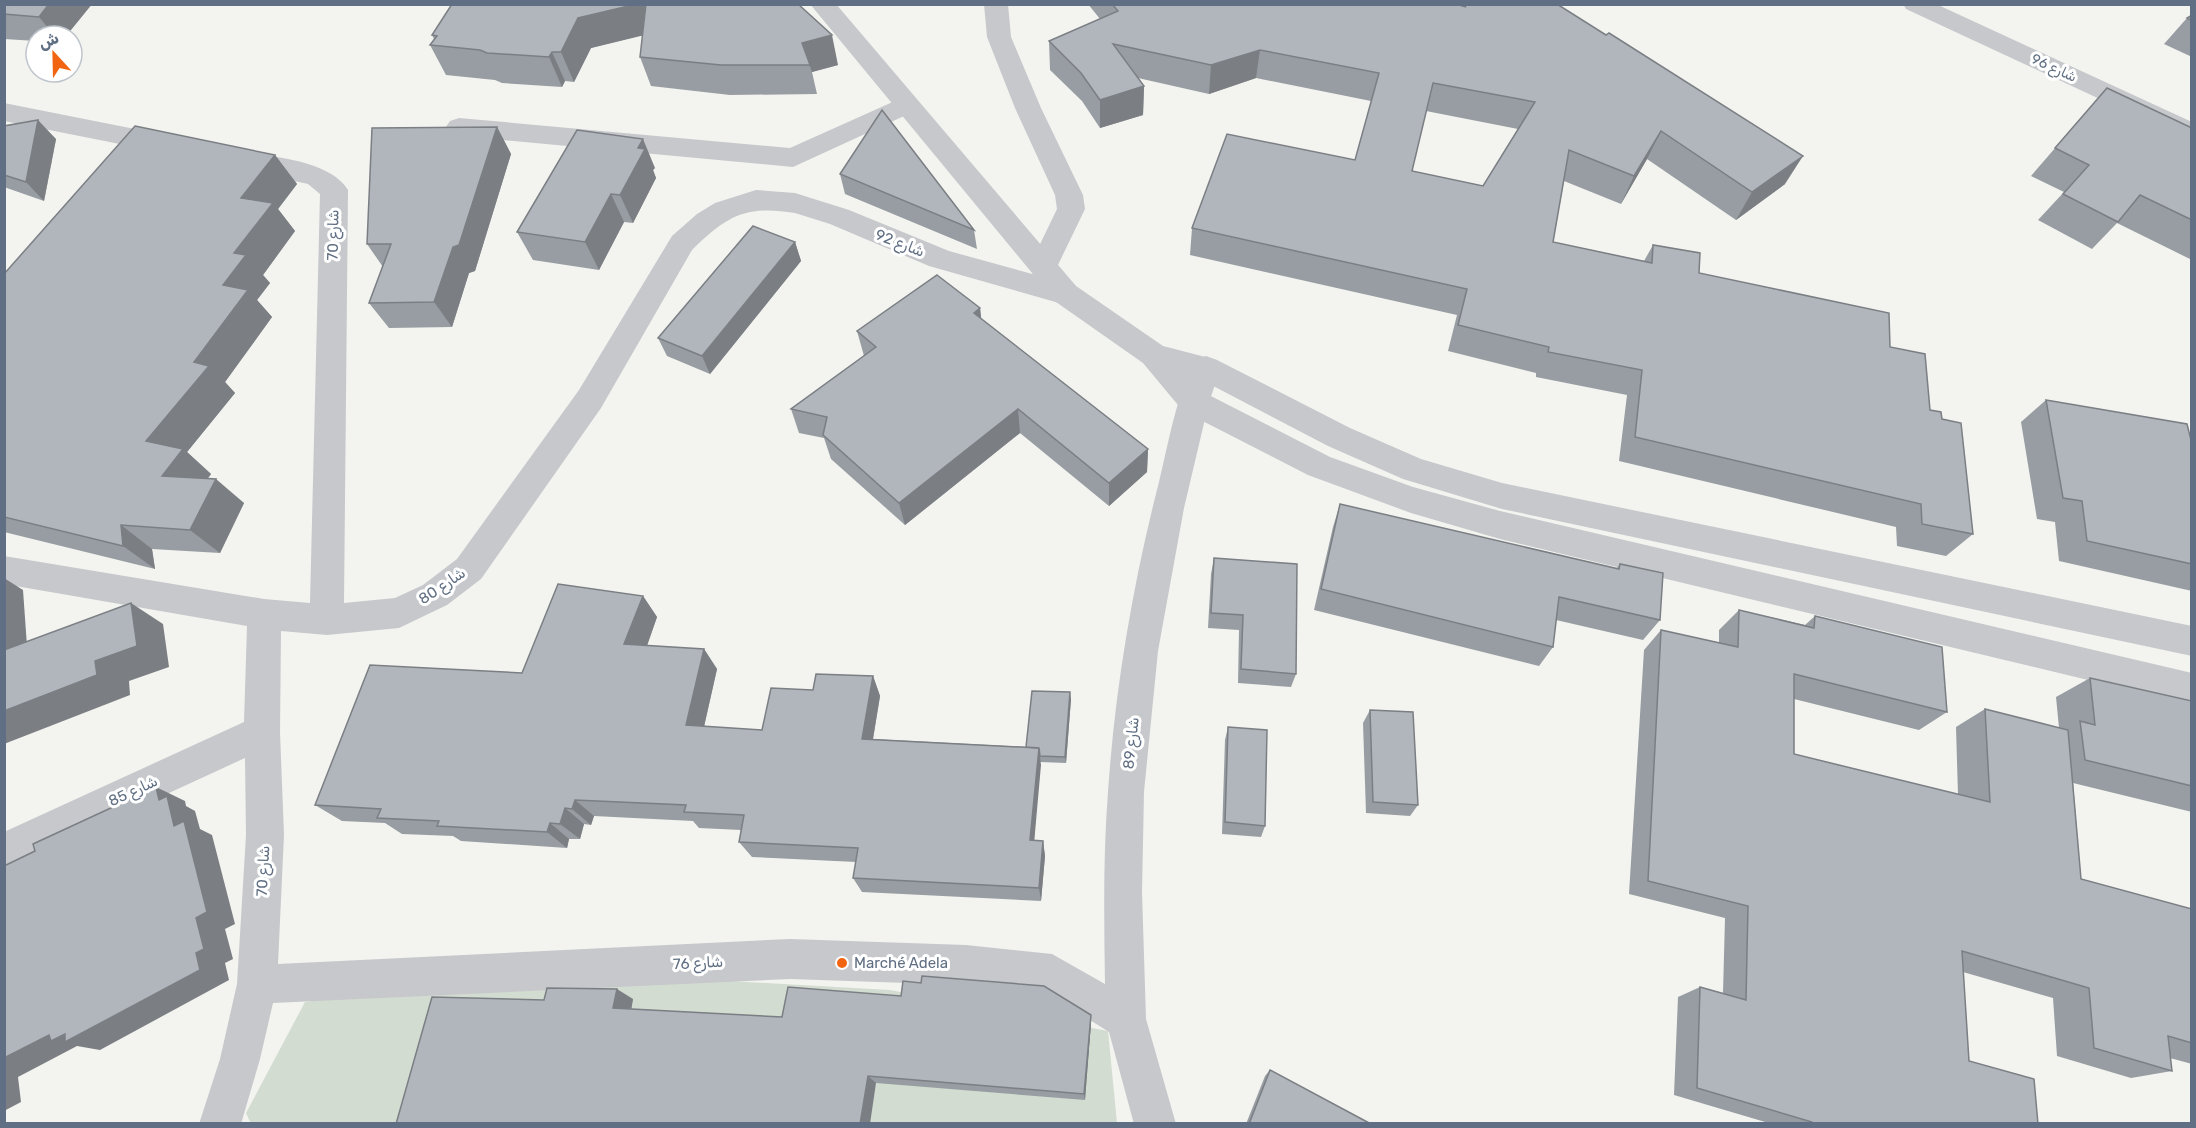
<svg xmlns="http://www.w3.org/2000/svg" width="2196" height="1128" viewBox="0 0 2196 1128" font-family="Rubik,'Noto Sans Arabic',sans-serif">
<rect width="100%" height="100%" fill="#f3f4ef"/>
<path fill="#d3dcd0" d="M677 978 890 990 1108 1031 1117 1123 251 1124 246 1113 305 1002 428 986Z"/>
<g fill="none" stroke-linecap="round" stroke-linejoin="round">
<g fill="#c6c8cc" fill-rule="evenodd">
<path d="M984 4H1008L1011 37 1041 108 1083 195 1085 209 1057 267 1053 274 1043 278 1076 286 1080 294 1076 302 1066 305 929 266 830 224 795 213C745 205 727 216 692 250L601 408 481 579 447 605 399 628 327 635 281 631 280 732 284 835 278 964 790 939 966 945 1052 954 1105 984C1104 920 1103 856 1108 792 1115 688 1133 583 1159 482 1169 441 1176 397 1195 360L1206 356 1217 360 1221 368 1209 402 1184 508 1158 651 1144 792 1142 892 1146 1019 1176 1124H1134L1109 1032 1047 993 966 985 790 979 273 1003 260 1059 241 1124H199L220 1059 237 984 246 835 245 758 4 869V832L244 722 247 626 4 584V556L264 599 310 603 320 194 308 184 232 167 228 160 232 153 241 151C272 157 330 160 348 190L344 603 395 598 423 585 457 559 579 390 672 236 697 214 715 203 756 190 795 193 849 210 949 251 1043 277 1033 274 1029 267 1057 209 1055 195 1015 108 987 37Z"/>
<path d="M1903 4H1936L2192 122V142L1906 9Z"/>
<path d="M906 96 915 99 919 105 915 111 793 167 459 136 450 133 446 127 450 121 459 118 790 148Z"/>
<path d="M4 103 170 136 179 139 183 145 179 151 170 154 4 121Z"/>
</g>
<path fill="#c6c8cc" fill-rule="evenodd" d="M810 4H836L1076 286 1163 346 1217 360 1350 428 1421 459 1502 483 2192 626V656L1502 509 1403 479 1328 446 1198 378 1189 376 1205 393 1330 457 1413 487 1500 511 2192 673V705L1500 539 1411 513 1308 475 1183 411 1143 363 1056 302Z"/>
</g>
<g fill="#979da2" fill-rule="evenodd">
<path d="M4 4H92L66 36H36V41L4 39Z"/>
<path d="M452 4 838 65 812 72 817 94 730 95 651 86 640 57 643 35 591 48 574 82 565 81 562 87 502 83 495 80 446 75 430 45 434 39 432 35Z"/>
<path d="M1088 4H1557L1785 184 1736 220 1647 159 1621 204 1564 181 1553 242 1644 261 1653 245 1699 273 1890 347 1930 410 1942 419 1973 534 1946 556 1897 546 1896 527 1619 461 1627 395 1536 377V373L1448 351 1457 315 1190 255 1192 228 1355 160 1371 101 1256 78 1209 94 1138 78 1144 86 1143 115 1100 128 1082 101 1050 70 1049 41 1100 19ZM1426 111 1518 129 1483 186 1412 171Z"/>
<path d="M2192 15V57L2164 44 2187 18Z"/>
<path d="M2107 88 2192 128V260L2117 223 2092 249 2038 220 2064 192 2031 176Z"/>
<path d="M4 126 56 139 44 201 4 187Z"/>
<path d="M497 127 511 154 475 271 469 273 452 327 389 328 369 303 383 267 367 244Z"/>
<path d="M275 155 297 184 278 209 295 231 263 275 270 283 257 300 272 317 225 382 235 393 187 452 211 474 208 478 244 503 220 553 152 549 155 569 4 532V274Z"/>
<path d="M655 168 653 170 656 178 633 223 624 222 599 270 533 260 517 232Z"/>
<path d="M840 174 974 230 977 249 845 194Z"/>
<path d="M795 242 801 261 710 374 667 356 658 338Z"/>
<path d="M980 308 981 319 1148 449 1147 472 1109 506 1020 433 905 525 831 459 824 438 799 433 791 409 864 356 857 331Z"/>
<path d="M2046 400 2192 444V591L2059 561 2055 522 2037 519 2021 422Z"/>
<path d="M1340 504 1616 569 1620 564 1660 620 1643 640 1556 620 1553 647 1539 666 1314 610 1333 527Z"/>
<path d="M1214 558 1296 674 1291 687 1238 683 1239 630 1208 628 1211 574Z"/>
<path d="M643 596 657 617 647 646 704 649 717 669 704 727 762 730 813 690 873 676 880 696 873 739 1026 747 1071 699 1066 763 1040 762 1034 840 1043 841 1045 856 1041 901 862 892 853 878 856 862 752 857 739 842 741 830 699 828 693 821 594 816 591 825 584 824 580 839H569L567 848 461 841 453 836 402 834 385 823 342 821 315 805Z"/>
<path d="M1739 610 1805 625 1815 616 1947 712 1919 730 1794 699V754L1958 795 1956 727 1985 709 2059 728 2056 697 2090 678 2192 701V812L2073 783 2081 879 2192 909V1064L2170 1058 2172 1071 2131 1078 2057 1056 2053 998 1963 972 1969 1061 2038 1124H1772L1674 1095 1678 997 1700 987 1723 993 1725 918 1629 894 1644 650 1661 630 1719 643V630Z"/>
<path d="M1370 710 1418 805 1410 816 1366 813 1363 723Z"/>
<path d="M1228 727 1265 826 1261 837 1222 834 1225 740Z"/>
<path d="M633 999 631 1009 782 1017 1091 1015V1023L1085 1100 876 1083 544 1000Z"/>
<path d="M1270 1070 1371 1124H1246L1265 1076Z"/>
</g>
<g fill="#7b7f84">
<path d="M49 4H92L66 36H55L39 17Z"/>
<path d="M637 4H647L657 32 591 48 574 82 561 52 578 18Z"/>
<path d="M832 35 838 65 812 72 802 43Z"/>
<path d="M1260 50 1256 78 1209 94 1211 65Z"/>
<path d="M552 52 565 81 562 87 549 57Z"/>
<path d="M1144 86 1143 115 1100 128V100Z"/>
<path d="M38 120 56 139 44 201 26 182Z"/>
<path d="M497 127 511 154 475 271 469 273 452 327 434 302 453 247Z"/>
<path d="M1661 131 1647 159 1621 204 1634 176Z"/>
<path d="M643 139 655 168 653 170 656 178 633 223 620 195 638 148Z"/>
<path d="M275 155 297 184 278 209 295 231 263 275 270 283 257 300 272 317 225 382 235 393 187 452 211 474 191 501 162 476 146 441 194 362 234 253 241 198Z"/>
<path d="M1803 156 1785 184 1736 220 1752 192Z"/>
<path d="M611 194 624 222 599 270 585 242Z"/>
<path d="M795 242 801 261 710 374 702 356Z"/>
<path d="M980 308 983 334 974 313Z"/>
<path d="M1018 409 1020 433 905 525 899 503Z"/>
<path d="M1148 449 1147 472 1109 506V483Z"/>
<path d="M216 479 244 503 220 553 190 530Z"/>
<path d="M121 525 152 549 155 569 123 546Z"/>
<path d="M4 578 23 590 29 674 4 661Z"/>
<path d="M643 596 657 617 640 665 624 644Z"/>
<path d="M131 603 163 624 169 667 129 681 130 695 4 744V711L95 661Z"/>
<path d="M704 649 717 669 700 744 686 725Z"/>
<path d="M873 676 880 696 870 757 862 739Z"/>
<path d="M1070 692 1071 699 1066 763 1065 757Z"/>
<path d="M1039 748 1041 765 1033 855 1030 840Z"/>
<path d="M156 787 185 801 186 806 195 811 200 829 212 835 235 924 225 929 233 959 225 963 229 980 100 1050 77 1046 18 1077 21 1102 4 1111V1058L196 953 174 826 159 800Z"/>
<path d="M575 800 594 816 591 825 572 809Z"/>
<path d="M565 808 584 824 580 839 560 824Z"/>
<path d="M550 823 569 839 567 848 547 832Z"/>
<path d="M1043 841 1045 856 1041 901 1039 888Z"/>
<path d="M617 989 633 999 630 1017 613 1008Z"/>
<path d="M1091 1015V1023L1085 1100 1084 1094Z"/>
<path d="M868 1076 876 1083 870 1124H860Z"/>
</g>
<g fill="#b0b6bc" stroke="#7b7f84" stroke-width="1.5" fill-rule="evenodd">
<path d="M4 4H49L39 17 4 14Z"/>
<path d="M452 4H637L578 18 561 52H552L549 57 487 53 480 50 430 45 437 36 432 35Z"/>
<path d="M646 4H798L832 35 802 43 810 65H721L640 57Z"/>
<path d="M1112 4H1456L1466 7 1463 4H1557L1606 35 1609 33 1803 156 1752 192 1661 131 1634 176 1569 150 1553 242 1652 263 1653 245 1700 253 1699 273 1889 313 1890 347 1925 354 1930 410 1941 412 1942 419 1961 423 1973 534 1922 524 1921 504 1635 437 1642 370 1548 352 1549 347 1458 325 1467 289 1192 228 1227 134 1355 160 1379 73 1260 50 1211 65 1113 44 1144 86 1100 100 1081 73 1049 41 1118 11ZM1433 83 1535 102 1483 186 1412 171Z"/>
<path d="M2192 15V21L2187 18Z"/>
<path d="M2107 88 2192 128V220L2140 195 2118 222 2063 194 2089 165 2055 148Z"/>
<path d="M882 110 974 230 840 174Z"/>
<path d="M38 120 26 182 4 175V126Z"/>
<path d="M135 126 275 155 241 198 273 203 234 253 246 255 223 285 248 290 194 362 209 366 146 441 183 449 162 476 216 479 190 530 121 525 123 546 4 517V274Z"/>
<path d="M497 127 459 245 453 247 434 302 369 303 391 244H367L372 128Z"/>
<path d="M577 130 643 139 638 148 645 149 620 195 611 194 585 242 517 232Z"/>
<path d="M753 226 795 242 702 356 658 338Z"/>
<path d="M937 275 980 308 974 313 1148 449 1109 483 1018 409 899 503 823 435 827 417 791 409 876 347 857 331Z"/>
<path d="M2046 400 2187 424 2192 444V564L2087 541 2082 501 2063 498Z"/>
<path d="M1340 504 1619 569 1620 564 1663 573 1660 620 1559 597 1553 647 1321 589Z"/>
<path d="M1214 558 1297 564 1296 674 1241 669 1243 615 1211 613Z"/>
<path d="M558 584 643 596 624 644 704 649 686 725 762 730 771 688 813 690 816 674 873 676 862 739 1039 748 1030 840 1043 841 1039 888 853 878 858 848 739 842 744 815 684 812 686 805 575 800 572 809 565 808 560 824 550 823 547 832 437 826 439 821 377 818 381 809 315 805 370 665 522 673Z"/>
<path d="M131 603 137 646 95 661 97 675 4 711V650Z"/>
<path d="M1739 610 1814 628 1815 616 1942 647 1947 712 1794 674V754L1990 802 1985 709 2068 730 2081 879 2192 909V1043L2168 1036 2172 1071 2094 1048 2089 988 1962 951 1969 1061 2034 1079 2038 1124H1812V1122L1697 1088 1700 987 1746 1000 1748 906 1648 881 1661 630 1738 647Z"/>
<path d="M2090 678 2192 701V786L2085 760 2080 721 2095 725Z"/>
<path d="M1032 691 1070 692 1065 757 1040 756 1039 748 1026 747Z"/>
<path d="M1370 710 1413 712 1418 805 1373 802Z"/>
<path d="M1228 727 1267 730 1265 826 1225 822Z"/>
<path d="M156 787 159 800 167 796 174 826 184 821 207 912 196 918 204 949 196 953 200 970 65 1042V1034L51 1041 49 1035 4 1058V866L35 851 33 844Z"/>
<path d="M922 976 1044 986 1091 1015 1084 1094 868 1076 860 1124H396L432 997 544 1000 547 988 617 989 613 1008 782 1017 788 987 901 996 903 981 921 983Z"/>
<path d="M1270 1070 1371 1124H1249Z"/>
</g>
<circle fill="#f16512" stroke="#fff" stroke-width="2" cx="842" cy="963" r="6"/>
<g text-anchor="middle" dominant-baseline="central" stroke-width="6" stroke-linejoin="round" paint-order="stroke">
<g font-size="14" fill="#606f83" stroke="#fff">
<text transform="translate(2054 68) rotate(25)">شارع 96</text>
</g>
<g font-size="15" fill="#606f83" stroke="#fff">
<text transform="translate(333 235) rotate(-89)">شارع 70</text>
<text transform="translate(900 243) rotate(21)">شارع 92</text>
<text transform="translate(442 586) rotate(-34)">شارع 80</text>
<text transform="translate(1131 743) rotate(-84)">شارع 89</text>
<text transform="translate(133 791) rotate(-25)">شارع 85</text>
<text transform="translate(263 871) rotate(-87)">شارع 70</text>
<text transform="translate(698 963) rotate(-3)">شارع 76</text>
</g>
<g font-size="15" fill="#606f83" stroke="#fff" text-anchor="start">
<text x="854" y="963">Marché Adela</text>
</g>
</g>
<rect width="2196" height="1128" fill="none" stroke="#606f83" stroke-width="12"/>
<g transform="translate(54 54) rotate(338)"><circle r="28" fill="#ffffff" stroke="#bfc5cd" stroke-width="1.5"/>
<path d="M0-4.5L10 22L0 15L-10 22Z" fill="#f16512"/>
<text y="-9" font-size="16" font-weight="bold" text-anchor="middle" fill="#606f83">ش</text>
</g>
</svg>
